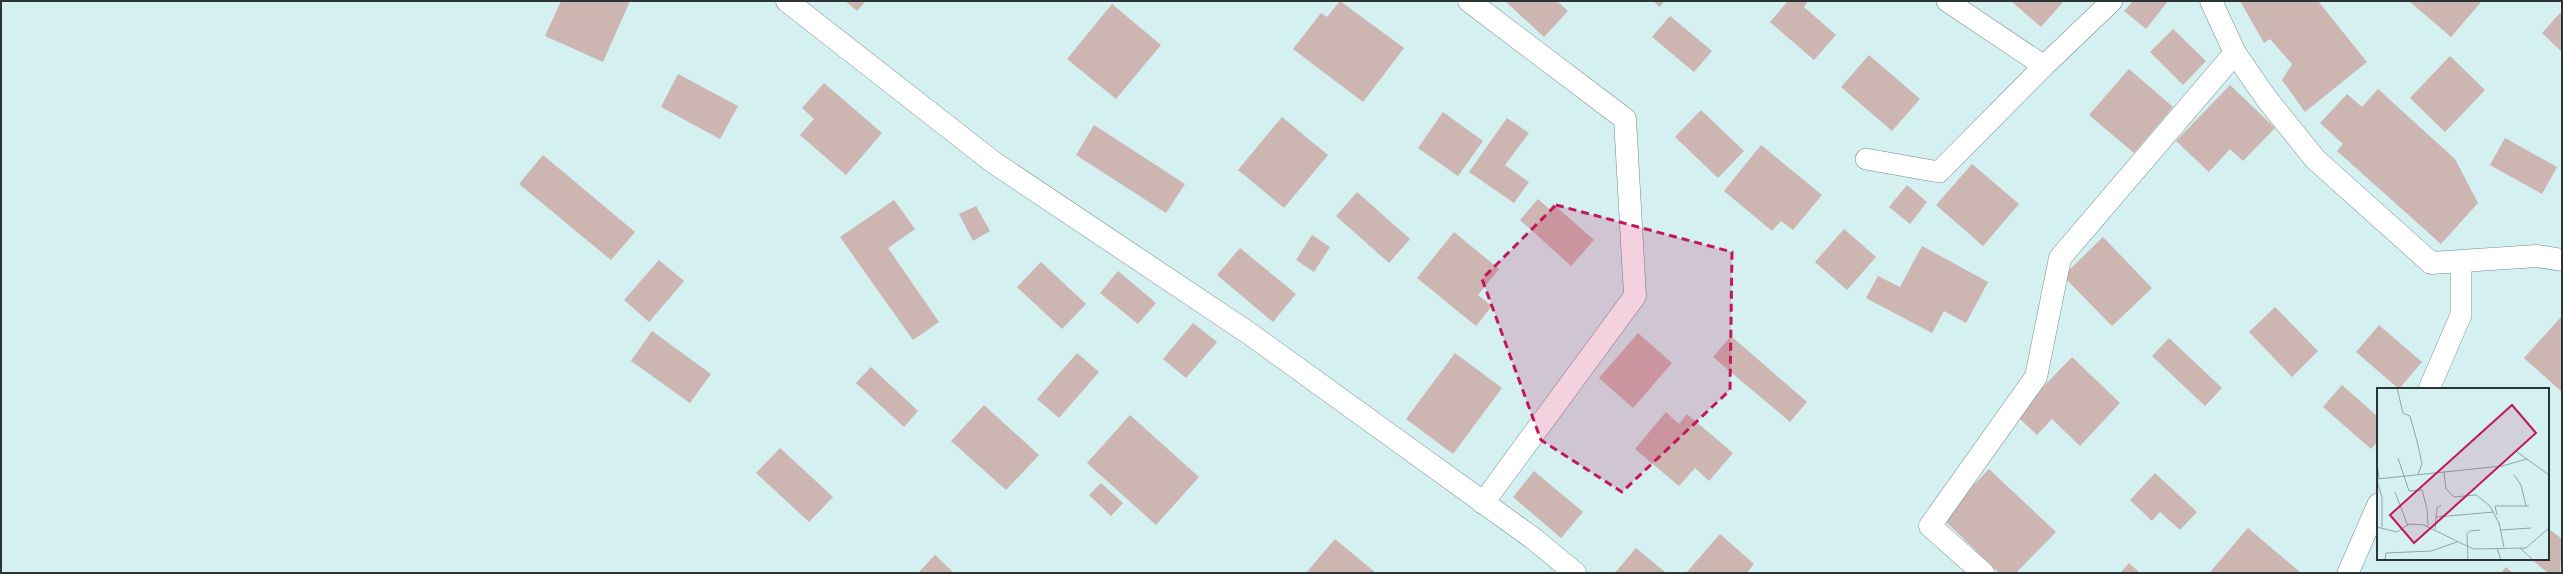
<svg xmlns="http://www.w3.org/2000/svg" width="2563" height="574" viewBox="0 0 2563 574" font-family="Arial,sans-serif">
<rect width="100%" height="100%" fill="#d4f0f1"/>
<g fill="#cdb5b1">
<path d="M561 1H630L603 62 545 36Z"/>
<path d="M845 1H866L857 11Z"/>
<path d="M1340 1 1404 48 1363 102 1293 49 1321 13 1327 17Z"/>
<path d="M1505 1H1557L1568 11 1544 37Z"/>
<path d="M1653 1H1664L1660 7Z"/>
<path d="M1785 1H1808L1804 7 1836 35 1814 60 1770 22 1787 2Z"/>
<path d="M2011 1H2064L2041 27Z"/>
<path d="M2133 1H2168L2146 29 2124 11Z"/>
<path d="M2240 1H2318L2367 62 2305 112 2282 80 2292 64 2270 39 2264 43Z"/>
<path d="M2409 1H2482L2451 37Z"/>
<path d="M1112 4 1161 45 1116 99 1067 59Z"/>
<path d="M2560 13 2562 15V52L2542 33Z"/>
<path d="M1670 16 1712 51 1694 72 1652 37Z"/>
<path d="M2173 29 2206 61 2183 85 2150 52Z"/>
<path d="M1869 55 1920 99 1892 131 1841 87Z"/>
<path d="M2450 56 2485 90 2445 132 2410 98Z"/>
<path d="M2129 69 2173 107 2134 153 2089 115Z"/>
<path d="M678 74 738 106 720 139 661 107Z"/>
<path d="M824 83 882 133 846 175 800 135 814 119 802 108Z"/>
<path d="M2230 85 2275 128 2243 161 2230 149 2209 172 2176 141Z"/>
<path d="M2378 89 2455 159 2478 203 2441 244 2337 151 2343 144 2320 123 2347 94 2362 107Z"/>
<path d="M1701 110 1744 151 1718 178 1675 137Z"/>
<path d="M1443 112 1483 141 1458 176 1418 148Z"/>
<path d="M1282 117 1328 155 1284 208 1238 170Z"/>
<path d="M1507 118 1529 133 1505 165 1529 182 1514 203 1469 172Z"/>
<path d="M1094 125 1185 184 1166 213 1076 155Z"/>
<path d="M2505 138 2557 167 2542 194 2490 165Z"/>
<path d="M1761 145 1822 195 1793 230 1781 221 1772 231 1724 191Z"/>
<path d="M543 155 635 232 611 260 519 184Z"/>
<path d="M1972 164 2019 204 1983 246 1936 205Z"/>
<path d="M1907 185 1927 202 1910 224 1889 207Z"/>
<path d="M1357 192 1410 239 1389 263 1336 216Z"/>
<path d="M1538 199 1549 209 1553 204 1594 240 1571 266 1520 220Z"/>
<path d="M894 200 915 229 888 248 939 322 913 340 840 237Z"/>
<path d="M976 206 990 231 973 241 959 214Z"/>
<path d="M1844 229 1876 257 1847 290 1815 262Z"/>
<path d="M1454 232 1499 269 1478 295 1492 306 1476 326 1417 278Z"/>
<path d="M1312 235 1330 247 1314 272 1296 260Z"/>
<path d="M2103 237 2152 288 2112 326 2063 276Z"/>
<path d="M1922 246 1988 282 1966 323 1944 311 1932 333 1866 298 1878 276 1900 287Z"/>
<path d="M1240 248 1296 294 1273 322 1217 275Z"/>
<path d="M659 260 684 281 649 322 624 300Z"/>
<path d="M1041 262 1086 304 1062 329 1017 287Z"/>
<path d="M1118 271 1156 303 1138 324 1100 293Z"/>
<path d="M2275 307 2318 351 2292 377 2249 332Z"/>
<path d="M2562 316V392L2524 358Z"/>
<path d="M1193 323 1217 342 1186 378 1163 359Z"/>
<path d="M2379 325 2422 362 2399 389 2356 352Z"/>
<path d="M652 331 711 374 690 403 631 361Z"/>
<path d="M1638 333 1672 363 1633 408 1599 378Z"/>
<path d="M1731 336 1807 402 1790 422 1713 357Z"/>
<path d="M2169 338 2222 388 2205 406 2152 356Z"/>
<path d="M1077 353 1099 372 1059 418 1037 399Z"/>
<path d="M1455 353 1502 388 1453 454 1406 419Z"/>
<path d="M2072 357 2120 403 2080 446 2052 419 2037 435 2016 415Z"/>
<path d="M871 367 918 411 904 427 856 383Z"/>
<path d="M2342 385 2378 417V441L2371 449 2323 407Z"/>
<path d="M984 405 1039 455 1006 490 951 441Z"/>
<path d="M1666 412 1679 424 1687 414 1733 453 1709 481 1695 468 1679 486 1635 449Z"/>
<path d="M1130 415 1199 477 1156 525 1087 463Z"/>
<path d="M780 448 833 497 809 522 756 473Z"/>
<path d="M1989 469 2056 532 2016 573H1999L1942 518Z"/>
<path d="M1534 471 1583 512 1561 538 1513 497Z"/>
<path d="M2155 473 2197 512 2180 530 2160 512 2152 521 2130 500Z"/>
<path d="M1101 483 1123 503 1111 516 1089 495Z"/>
<path d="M2248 528 2301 573H2214L2211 571Z"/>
<path d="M2548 528 2562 539 2560 573H2548L2531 559H2548Z"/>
<path d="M1720 534 1754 564 1747 573H1686Z"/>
<path d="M1335 539 1376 573H1306Z"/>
<path d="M1636 548 1665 572 1664 573H1615Z"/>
<path d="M935 555 954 573H918Z"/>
<path d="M2129 563 2140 573H2120Z"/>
<path d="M2506 567 2513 573H2501Z"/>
</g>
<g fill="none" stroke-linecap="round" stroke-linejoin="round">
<defs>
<g id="service">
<path d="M1947 1 2044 66 2112 1"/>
<path d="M1866 159 1939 172 2044 66"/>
<path d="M2429 389 2461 315V262"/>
<path d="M2348 573 2378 504"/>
</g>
<g id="minor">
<path d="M787 1 993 162 1250 334 1534 539 1575 573"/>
<path d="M1469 1 1625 119 1635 296 1483 503"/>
<path d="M2211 1 2235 53 2266 98 2315 159 2431 263 2537 256 2562 260"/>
<path d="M1983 573 1930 526 2036 377 2060 258 2235 53"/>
</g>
</defs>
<use href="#service" stroke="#748c8e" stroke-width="22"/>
<use href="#minor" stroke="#748c8e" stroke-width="23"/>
<use href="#service" stroke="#fff" stroke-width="21"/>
<use href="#minor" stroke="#fff" stroke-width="22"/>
</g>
<path fill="#c2185b" fill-opacity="0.2" stroke="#c2185b" stroke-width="3" stroke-dasharray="8 5" stroke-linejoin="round" d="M1556 205 1732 252 1730 390 1622 492 1541 440 1482 279Z"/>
<g transform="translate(2377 388)">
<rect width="172" height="172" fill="#d4f0f1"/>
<path fill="none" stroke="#90a5a6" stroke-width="1" d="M20 0 26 25 33 28 41 57 45 76 41 86M140 64 172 87M21 70 32 103 45 102 50 121 51 138M0 74 2 91M67 84 69 101 77 109 99 107 113 118 123 137M137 87 144 97 149 118M0 91 125 78 150 71M0 92 5 110V139M18 104 31 138M120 127 118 118H152M59 129 60 120 64 117M122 135 127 159M0 139 20 144 32 136 47 137 96 161 149 160 172 140M58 141 59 129 117 124M124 142 154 140M120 160 124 172M143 160 156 172M8 172 9 165 54 163 80 154M91 172 90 146 93 143 103 142"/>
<path fill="#c2185b" fill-opacity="0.15" stroke="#c2185b" stroke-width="2" d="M135 17 159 45 37 155 13 127Z"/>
<rect width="172" height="172" fill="none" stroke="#2b3536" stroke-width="2"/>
</g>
<rect width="2563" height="574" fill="none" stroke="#2b3536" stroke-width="4"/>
</svg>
